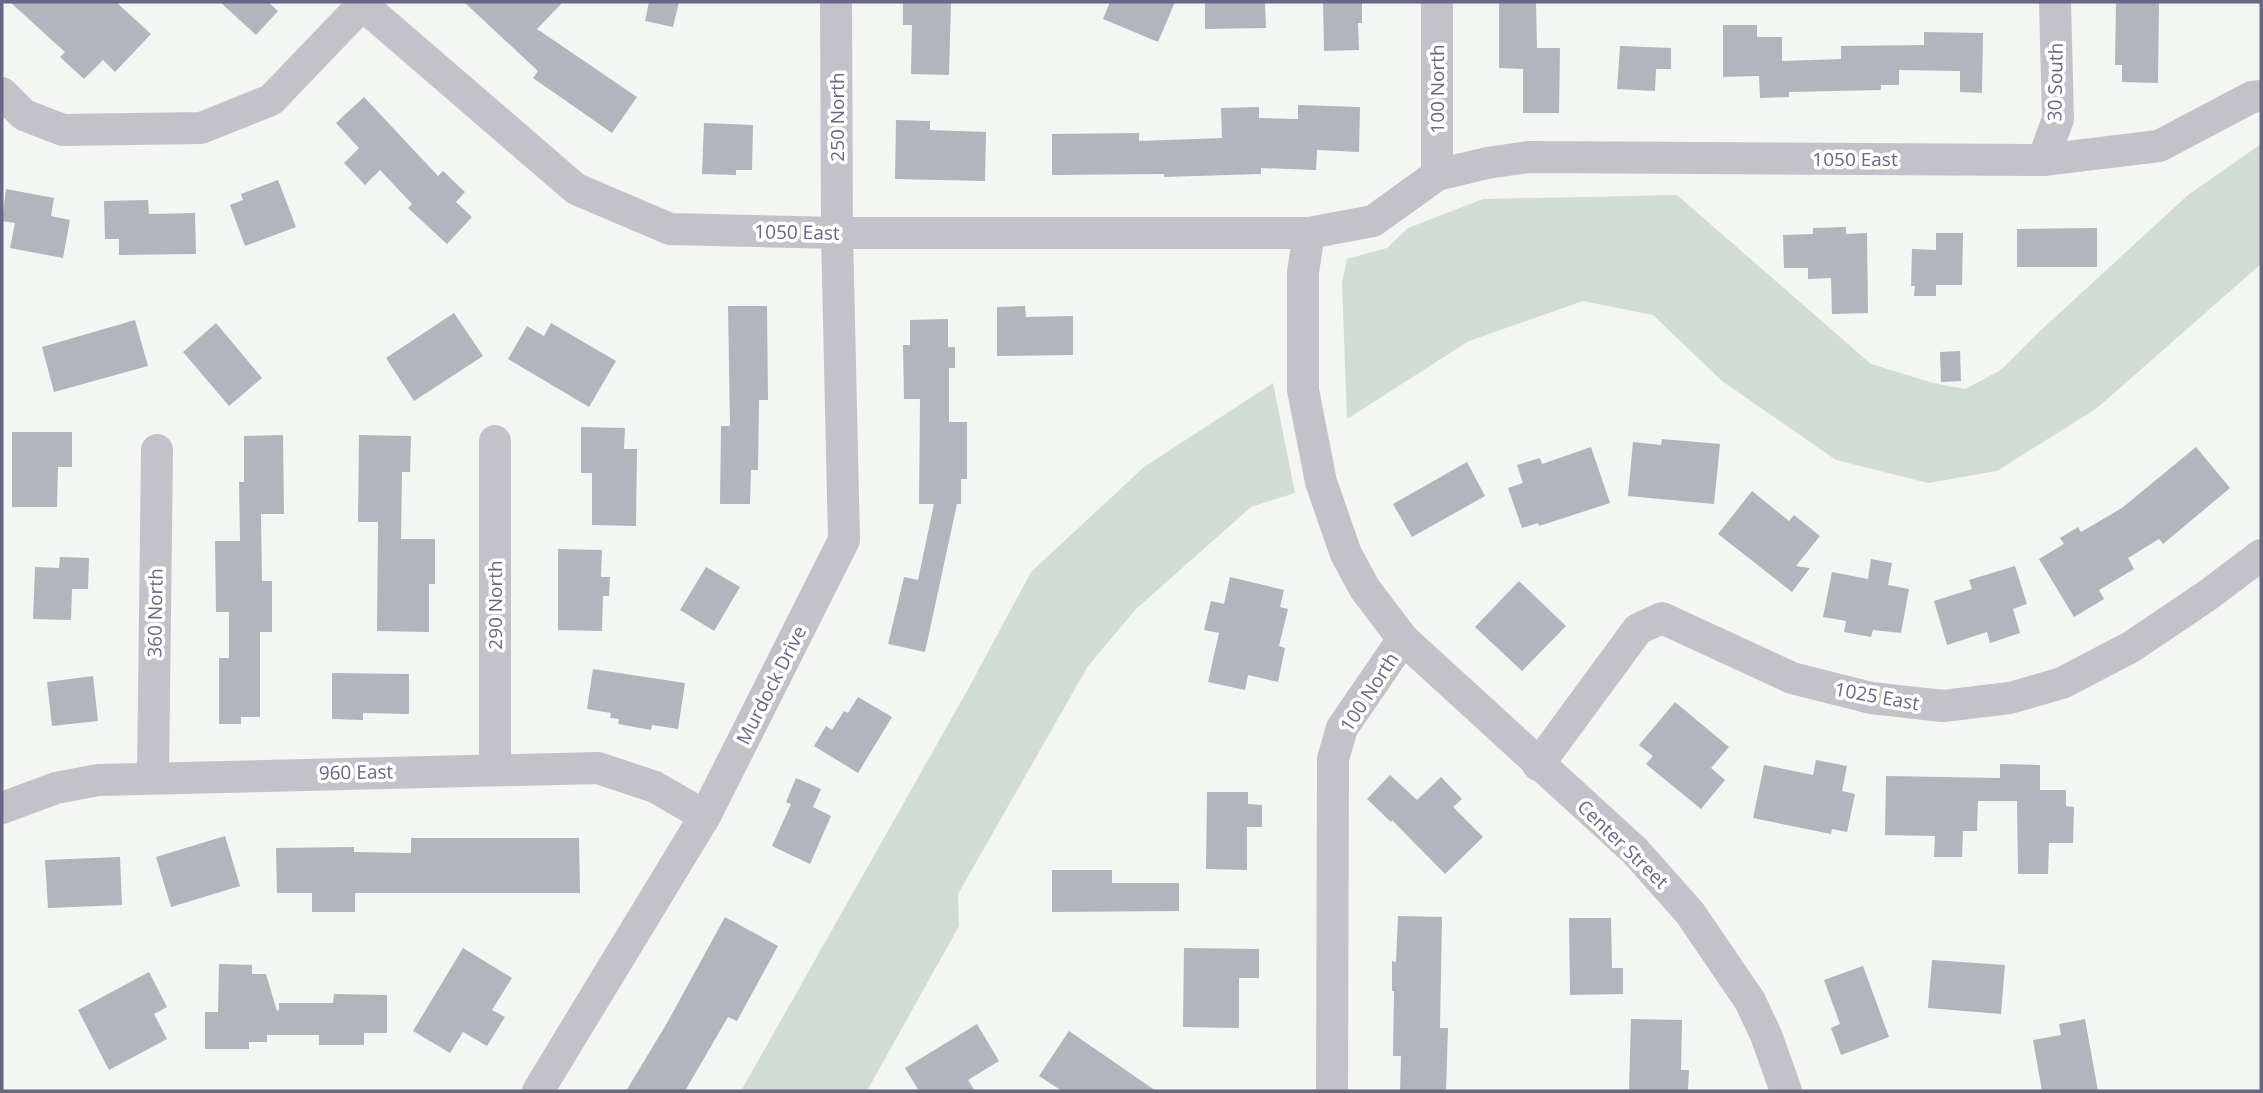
<svg xmlns="http://www.w3.org/2000/svg" width="2263" height="1093" viewBox="0 0 2263 1093" font-family="'Open Sans',sans-serif">
<rect width="100%" height="100%" fill="#f4f6f3"/>
<g fill="#d2dbd5">
<path d="M2261 144V264L2097 408 1997 471 1928 483 1836 460 1722 381 1653 315 1583 301 1469 341 1347 419 1342 283 1347 259 1387 248 1408 228 1483 199 1677 195 1871 364 1933 383 1965 389 2001 370 2040 331 2188 195Z"/>
<path d="M1273 383 1295 493 1251 507 1136 609 1088 666 958 894 959 926 867 1091H741L967 691 1031 572 1144 467Z"/>
</g>
<g fill="#b4b4bd">
<path d="M10 2H116L151 34 115 72 103 60 84 79 60 57 65 52Z"/>
<path d="M220 2H268L278 11 256 35Z"/>
<path d="M464 2H563L537 29 637 97 612 133 533 78 538 71Z"/>
<path d="M649 2H679L673 27 645 21Z"/>
<path d="M903 2H951L949 75 911 74 912 25H903Z"/>
<path d="M1110 2H1175L1158 42 1103 19Z"/>
<path d="M1205 2H1265L1266 28 1205 29Z"/>
<path d="M1323 2H1362V23H1358L1359 50 1324 51Z"/>
<path d="M1499 2H1536L1537 48H1560L1559 113H1523V69L1499 68Z"/>
<path d="M2116 2H2159L2158 83 2122 82V65H2115Z"/>
<path d="M1723 25H1757V37H1782V61L1841 59V46L1924 45V32L1983 33 1982 93 1960 92V71L1899 70V85H1881V90L1789 92V97L1760 98 1759 76 1723 77Z"/>
<path d="M1620 46 1671 48V69H1656L1655 91 1617 89Z"/>
<path d="M364 97 438 176 443 171 465 192 456 202 472 217 447 244 408 208 412 204 380 170 365 185 344 163 359 148 336 123Z"/>
<path d="M1298 105 1360 107 1359 152 1317 150 1316 170 1261 168V174L1164 177V174L1052 175V134L1139 133V141L1222 138 1221 108 1259 107V118L1298 119Z"/>
<path d="M896 120 930 121V130L986 132 985 181 895 179Z"/>
<path d="M704 123 753 125 752 170H736V175L702 174Z"/>
<path d="M278 180 296 227 245 246 230 205 243 200 241 194Z"/>
<path d="M6 189 54 198 51 216 70 220 63 258 10 248 15 223 2 221Z"/>
<path d="M148 200 149 214 195 213 196 254 119 255V239H105L104 201Z"/>
<path d="M1846 227V234L1867 233 1868 313 1832 314 1831 278 1808 279V268H1784L1783 235 1813 234V228Z"/>
<path d="M2097 228V267H2017V229Z"/>
<path d="M1936 233H1963L1962 285H1936V296H1914L1915 286H1911L1912 249 1936 250Z"/>
<path d="M728 306H767L768 400H759L758 470H751L750 504H720L721 426H730Z"/>
<path d="M1025 306 1026 317 1073 316V355L997 356V307Z"/>
<path d="M454 313 483 356 414 401 386 358Z"/>
<path d="M948 319V347H955V368H949V422H967V479H961V504H957L925 652 888 644 904 577 918 580 934 504H919L920 399H904L903 345H910V320Z"/>
<path d="M135 320 148 366 54 392 42 347Z"/>
<path d="M216 323 262 378 229 406 183 352Z"/>
<path d="M551 323 616 361 589 407 508 359 527 326 544 336Z"/>
<path d="M1960 351 1961 381 1941 382 1940 352Z"/>
<path d="M581 427 625 428 624 449H637L636 526 592 525V473H581Z"/>
<path d="M12 432H72V467H58L57 507H12Z"/>
<path d="M283 435 284 514H261L262 581H272V632H260V717H241V724H219V658H229V612H216L215 541H240L239 482H244V436Z"/>
<path d="M359 435 411 436 410 472H402L401 539H435V584H429V632L377 631 378 522H358Z"/>
<path d="M1662 439 1720 444 1714 504 1628 496 1633 442 1661 445Z"/>
<path d="M1591 447 1610 503 1539 526 1538 523 1522 528 1508 488 1523 483 1517 465 1540 458 1542 464Z"/>
<path d="M2196 447 2230 488 2163 544 2159 539 2128 558 2134 569 2099 590 2104 599 2074 617 2039 559 2064 544 2060 538 2078 527 2081 532 2122 508Z"/>
<path d="M1467 462 1485 496 1412 537 1393 504Z"/>
<path d="M1752 491 1789 521 1794 515 1820 536 1796 566 1810 568 1792 592 1718 534Z"/>
<path d="M558 549 602 550 601 577H610L609 596H603L602 631 558 630Z"/>
<path d="M60 557 89 558 88 589H72L71 620 33 619 35 567 59 568Z"/>
<path d="M1871 559 1892 563 1888 585 1909 589 1901 633 1873 630 1871 637 1844 632 1846 621 1823 617 1832 572 1868 579Z"/>
<path d="M2015 566 2027 604 2013 609 2020 633 1990 643 1987 632 1947 645 1934 601 1972 589 1969 580Z"/>
<path d="M706 567 740 587 714 631 680 610Z"/>
<path d="M1230 577 1284 590 1280 607 1288 609 1279 646 1285 648 1278 682 1248 675 1245 690 1208 682 1219 633 1204 630 1211 601 1224 604Z"/>
<path d="M1519 581 1566 626 1522 671 1475 627Z"/>
<path d="M593 669 685 683 678 729 652 725 651 730 618 724 619 719 610 718 611 713 587 709Z"/>
<path d="M332 673 409 674V714L363 713V720L332 719Z"/>
<path d="M93 676 98 721 52 726 47 682Z"/>
<path d="M858 697 892 717 858 773 814 746 826 726 832 730 844 711 848 713Z"/>
<path d="M1675 702 1729 747 1711 768 1725 780 1701 809 1646 764 1653 756 1639 745Z"/>
<path d="M1816 760 1847 766 1842 791 1855 794 1847 832 1832 829 1831 834 1753 818 1764 765 1813 775Z"/>
<path d="M2000 764 2040 765V790H2066V806L2074 807 2073 843H2049L2048 874H2018L2017 801H1978L1977 831H1963L1962 857H1934L1935 836 1885 835 1886 776 2000 778Z"/>
<path d="M1390 775 1417 800 1441 777 1462 799 1453 807 1483 837 1445 874 1392 820 1391 822 1367 799Z"/>
<path d="M796 778 821 789 813 807 831 816 810 864 772 846 791 804 786 802Z"/>
<path d="M1207 792H1248V804L1262 805V827H1247V870L1206 869Z"/>
<path d="M225 836 240 886 171 907 156 857Z"/>
<path d="M411 838H579L580 893H355V912H312V893H277L276 848 354 847V852L411 853Z"/>
<path d="M120 857 122 905 48 908 45 860Z"/>
<path d="M1052 870H1112V883H1179V911L1052 912Z"/>
<path d="M1398 916 1442 917 1440 1028H1448L1446 1091H1400L1401 1056H1393L1394 991H1392V961L1396 962Z"/>
<path d="M725 917 778 946 737 1021 728 1017 685 1091H626L667 1023Z"/>
<path d="M1569 918H1611L1612 968H1623V994L1570 995Z"/>
<path d="M463 948 512 978 492 1010 505 1017 487 1046 463 1032 450 1053 413 1031Z"/>
<path d="M1184 948 1259 949V978H1239V1028L1183 1027Z"/>
<path d="M1932 960 2005 965 2001 1014 1928 1008Z"/>
<path d="M219 964 252 965V974H266L277 1011 279 1010V1003H333L334 994 387 995V1033H364V1045H319V1035H267V1042H249V1049H205V1012H218Z"/>
<path d="M1863 966 1889 1037 1841 1055 1831 1028 1840 1024 1824 980Z"/>
<path d="M149 972 167 1007 154 1014 167 1039 109 1070 78 1010Z"/>
<path d="M1631 1019 1682 1020 1681 1070H1689L1688 1091H1629Z"/>
<path d="M2085 1019 2098 1091H2042L2033 1040 2061 1035 2059 1024Z"/>
<path d="M977 1024 999 1061 968 1080 975 1091H919L905 1068Z"/>
<path d="M1069 1031 1156 1091H1062L1039 1076Z"/>
</g>
<g fill="none" stroke-linecap="round" stroke-linejoin="round">
<g stroke="#c3c2c9" stroke-width="32">
<path d="M359 2 576 189 670 229 837 233H1309L1373 221 1437 175 1487 163 1529 157 2043 160 2159 146 2252 97 2261 96"/>
<path d="M1437 2V175"/>
<path d="M2 93 24 115 63 130 201 128 271 100 365 2"/>
<path d="M2043 160 2058 119 2055 2"/>
<path d="M1309 233 1303 272V390L1321 482 1346 554 1365 589 1403 639 1635 851 1690 913 1750 1001 1766 1035 1786 1091"/>
<path d="M495 441V769"/>
<path d="M1538 765 1638 629 1662 618 1792 678 1871 698 1943 706 2010 698 2062 683 2131 647 2208 595 2261 555"/>
<path d="M153 777 157 450"/>
<path d="M2 808 56 788 98 780 598 768 655 787 705 816"/>
<path d="M538 1091 705 816 844 540 837 233 836 2"/>
<path d="M1332 1091 1333 759 1342 728 1403 639"/>
</g>
</g>
<g text-anchor="middle" dominant-baseline="central" stroke-width="7" stroke-linejoin="round" paint-order="stroke">
<g font-size="19" fill="#696782" stroke="#fff">
<text transform="translate(2055 82) rotate(-89)">30 South</text>
<text transform="translate(1437 89) rotate(-90)">100 North</text>
<text transform="translate(837 117) rotate(-90)">250 North</text>
<text x="1855" y="159">1050 East</text>
<text transform="translate(797 232) rotate(1)">1050 East</text>
<text transform="translate(495 605) rotate(-90)">290 North</text>
<text transform="translate(155 613) rotate(-89)">360 North</text>
<text transform="translate(771 685) rotate(-63)">Murdock Drive</text>
<text transform="translate(1369 692) rotate(-57)">100 North</text>
<text transform="translate(1877 696) rotate(10)">1025 East</text>
<text transform="translate(356 772) rotate(-1)">960 East</text>
<text transform="translate(1623 844) rotate(44)">Center Street</text>
</g>
</g>
<rect width="2263" height="1093" fill="none" stroke="#696782" stroke-width="7"/>
</svg>
